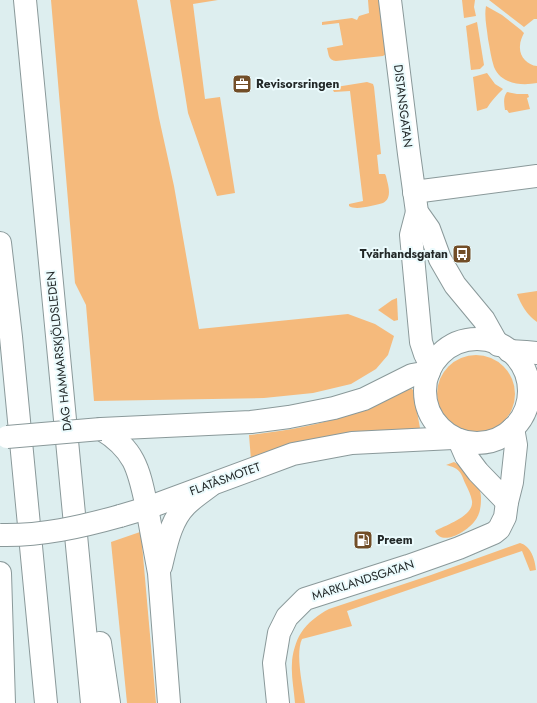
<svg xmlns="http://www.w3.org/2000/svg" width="537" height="703" viewBox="0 0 537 703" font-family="Jost,sans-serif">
<rect width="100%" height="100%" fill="#ddeeef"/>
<g fill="#f5ba7c">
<path d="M51 0H137L159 118 174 186 199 329 348 314 375 324 394 336 388 355 376 369 351 384 313 393 264 398 94 401 86 305 75 283Z"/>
<path d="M170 0H218L193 4 205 99 220 97 235 193 217 196 188 113Z"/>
<path d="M368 0H380L386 54 383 56 336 61C328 60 329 55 327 48L343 45 339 23 322 25V22L352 18 357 20 359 16 369 13Z"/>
<path d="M462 0H475L474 7 476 16 464 18Z"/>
<path d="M489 0H537V19H534L524 27Z"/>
<path d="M486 6 502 15 521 30 524 33C522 37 520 41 520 46 519 56 527 65 537 66V83C521 86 501 84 494 67 491 58 490 49 488 39 487 28 484 17 486 6Z"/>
<path d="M477 22 484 65 480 69 471 70 466 26Z"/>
<path d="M487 73 495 84 503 89C497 95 491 101 487 108L477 111 473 77Z"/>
<path d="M367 82 373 84 374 87 381 154 377 155 379 174H385L386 176C388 185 393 198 383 203 374 205 356 211 349 206V204L363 201 350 91 334 92 333 90 336 87Z"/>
<path d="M507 92 517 94H528L529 97 527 98 530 109 509 113 507 110H505C504 104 503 97 507 92Z"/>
<path d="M537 291V322C527 315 521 305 517 294Z"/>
<path d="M397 298 398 320 394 321 378 310 392 300Z"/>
<circle cx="476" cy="394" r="39"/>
<path d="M410 387 413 390 420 428 419 430 251 460 249 435C285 431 320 425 354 413 373 406 392 396 410 387Z"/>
<path d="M454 462C461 466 465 471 470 477 473 480 476 483 478 486 480 490 481 494 481 498 481 507 480 515 474 522 467 531 442 547 435 531 446 525 474 516 472 501 471 495 468 489 465 483 461 472 459 468 446 465Z"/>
<path d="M140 532 141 533 156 703H127L111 542Z"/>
<path d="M520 543C531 546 535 559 536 570L530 571 522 551 347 611 352 626 302 639C295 654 303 687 305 703H295C294 690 291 676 292 663 292 655 296 640 301 633 307 623 319 614 329 609L431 575Z"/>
</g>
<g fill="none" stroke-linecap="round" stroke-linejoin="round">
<defs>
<g id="minor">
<path d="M390 0 409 154 417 212 429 229 440 259 455 285 484 320 498 345"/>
<path d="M414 192 537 176"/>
<path d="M417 212 411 235 421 342 425 354 431 366"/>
<circle cx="477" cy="391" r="52"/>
<path d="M509 351 526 352 537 353"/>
<path d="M101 429 251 422 289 417 334 408 364 399 412 375 429 372"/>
<path d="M101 429C136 450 139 471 147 508"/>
<path d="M459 440 466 456 478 472 507 502"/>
<path d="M120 516 147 508 293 454 352 443 453 438"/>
<path d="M278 703 274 663 279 633 287 617 305 599 408 566 459 548 494 533 499 529 505 517 507 502 512 482 516 445 513 428"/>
</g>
<g id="major">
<path d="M25 0 92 703"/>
<path d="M0 243 11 337 46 703"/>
<path d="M147 508 159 573 169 703"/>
<path d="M161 566C166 546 170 521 186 505 193 498 202 492 210 486"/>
<path d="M0 573 4 703"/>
<path d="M100 643 109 703"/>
</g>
</defs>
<use href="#minor" stroke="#8a999a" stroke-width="24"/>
<use href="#major" stroke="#8a999a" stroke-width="24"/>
<use href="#minor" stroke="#fff" stroke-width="22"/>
<use href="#major" stroke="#fff" stroke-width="22"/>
<defs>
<g id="minor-bridge">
<path d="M7 437 101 429"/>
<path d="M0 535C41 536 81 527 120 516"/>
</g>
</defs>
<use href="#minor-bridge" stroke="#8a999a" stroke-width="24" stroke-linecap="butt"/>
<use href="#minor-bridge" stroke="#fff" stroke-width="22"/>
</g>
<defs>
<symbol id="office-square" viewBox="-11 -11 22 22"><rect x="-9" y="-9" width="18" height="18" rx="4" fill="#724e28" stroke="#ebfbfd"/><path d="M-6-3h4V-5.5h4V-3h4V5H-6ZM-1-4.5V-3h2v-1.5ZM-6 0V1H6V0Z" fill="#fff"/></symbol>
<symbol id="bus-square" viewBox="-11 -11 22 22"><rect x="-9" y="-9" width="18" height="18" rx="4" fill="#724e28" stroke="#ebfbfd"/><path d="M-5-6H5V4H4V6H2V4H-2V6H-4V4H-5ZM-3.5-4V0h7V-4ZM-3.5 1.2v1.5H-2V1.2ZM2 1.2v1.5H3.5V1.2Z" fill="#fff"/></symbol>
<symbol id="fuel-square" viewBox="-11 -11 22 22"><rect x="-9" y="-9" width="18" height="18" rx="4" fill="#724e28" stroke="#ebfbfd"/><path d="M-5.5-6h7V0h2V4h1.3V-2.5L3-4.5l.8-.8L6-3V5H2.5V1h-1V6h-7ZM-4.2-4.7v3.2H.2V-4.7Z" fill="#fff"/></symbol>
</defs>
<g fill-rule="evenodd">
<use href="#office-square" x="231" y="73" width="22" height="22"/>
<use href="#bus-square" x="451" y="243" width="22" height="22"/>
<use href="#fuel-square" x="352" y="529" width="22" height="22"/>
</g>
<g text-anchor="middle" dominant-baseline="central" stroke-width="4" stroke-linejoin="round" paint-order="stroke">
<g font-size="12" font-weight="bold" fill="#222828" stroke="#ebfbfd" text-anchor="start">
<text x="256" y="84">Revisorsringen</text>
<text x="448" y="254" text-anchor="end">Tvärhandsgatan</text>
<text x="377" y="540">Preem</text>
</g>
<g font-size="12" fill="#222828" stroke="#ebfbfd">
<text transform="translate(403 106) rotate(83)">DISTANSGATAN</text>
<text transform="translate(59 351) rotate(-96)">DAG HAMMARSKJÖLDSLEDEN</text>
<text transform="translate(225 479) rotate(-20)">FLATÅSMOTET</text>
<text transform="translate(363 580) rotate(-18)">MARKLANDSGATAN</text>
</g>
</g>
</svg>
